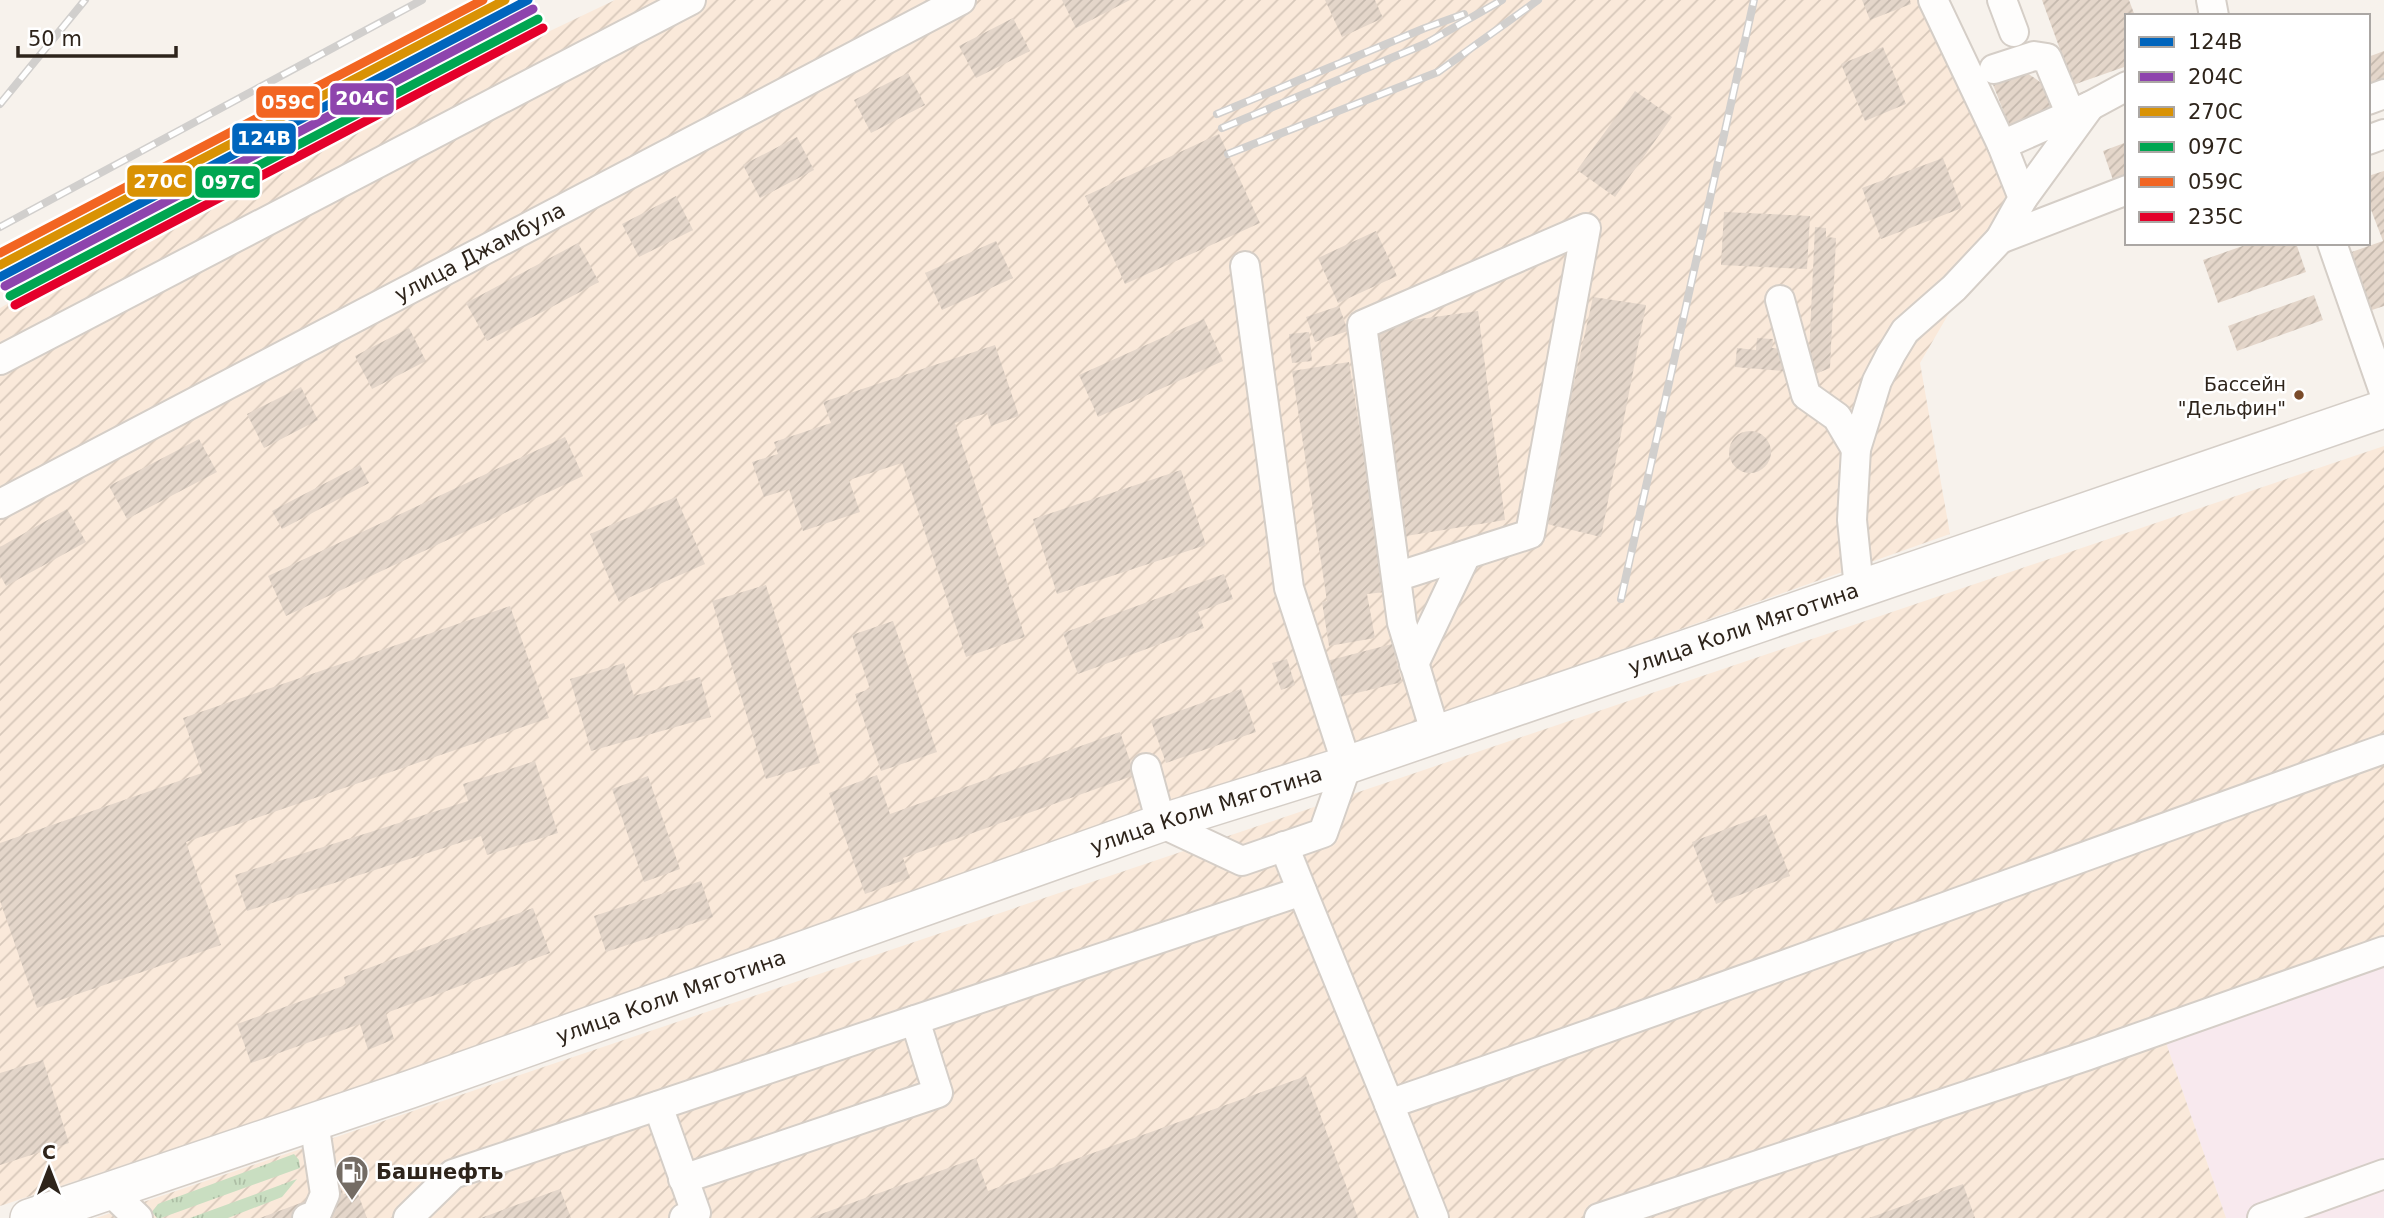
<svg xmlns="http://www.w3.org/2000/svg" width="2384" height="1218" viewBox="0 0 2384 1218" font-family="'DejaVu Sans',sans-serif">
<defs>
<pattern id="industrial-furrows" width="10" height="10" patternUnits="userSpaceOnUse" patternTransform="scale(1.75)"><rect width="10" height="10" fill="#fae9da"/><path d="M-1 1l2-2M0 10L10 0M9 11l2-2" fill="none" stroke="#d7c8ba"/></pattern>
<pattern id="grass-tufts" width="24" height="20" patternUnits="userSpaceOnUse" patternTransform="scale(1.75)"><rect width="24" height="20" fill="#c9dec1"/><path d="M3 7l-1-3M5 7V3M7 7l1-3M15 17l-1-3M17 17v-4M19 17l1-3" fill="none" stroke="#adbea5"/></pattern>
<pattern id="building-hatch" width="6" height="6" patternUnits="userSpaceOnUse" patternTransform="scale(1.75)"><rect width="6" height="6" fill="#e4d6ca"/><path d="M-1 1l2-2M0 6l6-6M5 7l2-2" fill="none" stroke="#c4b8ad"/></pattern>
</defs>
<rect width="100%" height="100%" fill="#f7f2ec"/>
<path fill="#f8e9ee" d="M2384 959V1218H2226L2163 1034Z"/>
<g fill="url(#industrial-furrows)">
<path d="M615 0H1918L2023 186 1920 363 1950 534 708 972 0 1206V308L172 211Z"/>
<path d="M2384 446V959L2163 1034 2226 1218H96Z"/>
</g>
<g fill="url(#grass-tufts)">
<path d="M294 1154 299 1160 300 1168 161 1218H157L152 1212 158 1204Z"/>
<path d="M297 1179 282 1197 228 1218H190Z"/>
</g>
<g fill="url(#building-hatch)">
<path d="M1062 0H1130L1076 28Z"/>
<path d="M1325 0H1375L1383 18 1342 37Z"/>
<path d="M1862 0H1910L1911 4 1870 20Z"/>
<path d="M2042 0H2129L2135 16H2127V66L2073 85Z"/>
<path d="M1013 18 1030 51 976 78 959 46Z"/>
<path d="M1883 47 1906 104 1865 121 1841 64Z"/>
<path d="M2384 51V83L2368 89V57Z"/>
<path d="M2023 70 2053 91 2059 108 2010 128 1992 82Z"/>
<path d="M908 73 925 105 871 133 854 100Z"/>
<path d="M1635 91 1672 117 1615 197 1577 170Z"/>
<path d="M1219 134 1260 223 1125 284 1085 196Z"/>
<path d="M797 137 814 170 760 198 743 165Z"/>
<path d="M2127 142V175L2113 180 2103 151Z"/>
<path d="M1943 158 1962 208 1881 239 1862 188Z"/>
<path d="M2384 171V306L2363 313 2343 255 2383 241 2368 202V176Z"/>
<path d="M676 196 693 230 639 257 622 224Z"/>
<path d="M1724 212 1810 216 1807 269 1721 265Z"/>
<path d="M1815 227 1826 228V237L1836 238 1830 368 1808 377Z"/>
<path d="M1376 231 1397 276 1338 303 1318 258Z"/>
<path d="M996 241 1013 278 942 310 925 273Z"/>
<path d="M578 243 599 282 487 341 466 303Z"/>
<path d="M2251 243H2296L2306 272 2218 303 2203 260Z"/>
<path d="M2314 295 2323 320 2237 351 2228 326Z"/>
<path d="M1593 297 1646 305 1601 537 1543 523Z"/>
<path d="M1339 306 1348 331 1315 342 1306 317Z"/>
<path d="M1478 311 1505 520 1406 536 1376 325Z"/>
<path d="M1204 319 1223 361 1098 417 1079 375Z"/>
<path d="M409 328 426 361 372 389 355 356Z"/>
<path d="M1309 332 1312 361 1292 363 1289 334Z"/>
<path d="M1757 338 1773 339 1772 348 1784 349 1783 371 1735 367 1737 348 1756 350Z"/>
<path d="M995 345 1019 416 991 426 987 413 955 423 1025 637 966 657 902 463 849 480 860 512 803 531 789 489 764 497 752 462 778 454 774 442 831 423 823 402Z"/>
<path d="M1349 362 1385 592 1367 594 1375 638 1329 646 1322 602 1327 601 1292 371Z"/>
<path d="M301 387 318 420 264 448 247 414Z"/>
<circle cx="1750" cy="452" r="21"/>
<path d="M565 437 583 476 286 616 268 576Z"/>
<path d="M199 439 217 472 127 519 109 486Z"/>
<path d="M360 465 369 483 282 529 272 511Z"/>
<path d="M1181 470 1206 545 1057 594 1033 519Z"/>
<path d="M676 497 705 564 619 602 590 534Z"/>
<path d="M67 509 86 542 6 586 0 575V547Z"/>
<path d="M1224 574 1233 599 1198 612 1204 628 1078 674 1063 633Z"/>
<path d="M766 585 820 763 766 779 712 601Z"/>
<path d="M510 606 549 718 186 842 221 945 37 1008 0 901V843L202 773 183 718Z"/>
<path d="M893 621 937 752 881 771 855 694 870 689 852 635Z"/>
<path d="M1392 644 1402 682 1328 700 1319 663Z"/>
<path d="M1287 659 1295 685 1281 690 1272 663Z"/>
<path d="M624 663 634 696 700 677 711 717 591 751 570 679Z"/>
<path d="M1241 689 1256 732 1166 763 1151 721Z"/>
<path d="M1120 732 1135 775 903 858 910 878 865 894 829 793 877 775 890 814Z"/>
<path d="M535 761 558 833 487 855 481 836 247 911 235 875 468 801 463 784Z"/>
<path d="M648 776 680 869 644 882 612 789Z"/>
<path d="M1766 814 1790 876 1716 904 1692 842Z"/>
<path d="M701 881 713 917 606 952 594 916Z"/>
<path d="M533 908 550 953 386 1013 394 1039 368 1050 360 1024 251 1063 237 1024 346 985 344 977Z"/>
<path d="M43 1060 69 1143 0 1165V1073Z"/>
<path d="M1306 1076 1358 1218H810L976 1158 988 1191Z"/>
<path d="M1963 1184 1975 1218H1869Z"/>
<path d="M341 1188 344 1195 357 1191 367 1218H260Z"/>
<path d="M560 1189 571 1218H481Z"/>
</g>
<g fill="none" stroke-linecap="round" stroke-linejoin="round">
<defs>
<g id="minor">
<path d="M2002 0 2014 32"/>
<path d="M2211 0 2214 16"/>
<path d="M1994 69 2034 56 2047 58 2071 115"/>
<path d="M2368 100 2384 94"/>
<path d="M2090 106 2127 86"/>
<path d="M2368 140 2384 134"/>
<path d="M2002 145 2090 106 2023 198"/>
<path d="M2000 239 2127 190"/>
<path d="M2332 243 2384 392"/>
<path d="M1780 300 1806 395 1837 417 1856 449"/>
<path d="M0 360 691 0"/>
<path id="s1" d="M0 504 961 0"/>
<path d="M1396 577 1530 534 1586 228 1362 325 1402 623 1436 735"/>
<path d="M1859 588 1852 520 1856 449 1877 381 1891 354 1905 331 1954 288 2000 239 2023 198 2002 145 1933 0"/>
<path d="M1414 664 1466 555"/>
<path d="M1146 768 1161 823 1242 861 1323 833 1347 765 1289 588 1245 266"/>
<path d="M1284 846 1302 891"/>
<path d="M658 1106 696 1213 684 1218"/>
<path d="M683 1179 938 1093 915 1020"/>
<path d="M110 1191 138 1218"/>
<path d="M307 1218 316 1215 325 1194 314 1122"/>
<path d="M408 1218 453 1174 1302 891 1389 1104"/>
<path d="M1434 1218 1389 1104C1722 990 2052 867 2384 749"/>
<path d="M1599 1218 2086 1056 2384 951"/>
<path d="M2262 1218 2384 1174"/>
</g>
<g id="major">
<path id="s2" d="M29 1218 411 1089 1161 823 1347 765 2384 409"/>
</g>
</defs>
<use href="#minor" stroke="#d5cec7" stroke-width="32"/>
<use href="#major" stroke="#d5cec7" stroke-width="40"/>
<use href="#minor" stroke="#fefdfc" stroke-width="28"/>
<use href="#major" stroke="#fefdfc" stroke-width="37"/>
<defs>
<g id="rail">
<path d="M0 104 85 0"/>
<path d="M1217 114 1425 28 1464 14"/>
<path d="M1222 128 1425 44 1502 0"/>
<path d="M1228 154 1438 72 1538 0"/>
<path d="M0 227 422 0"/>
<path d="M1621 599 1754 0"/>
</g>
</defs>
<use href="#rail" stroke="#d1cfcd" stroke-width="8"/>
<use href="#rail" stroke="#fff" stroke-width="5" stroke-dasharray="16" stroke-linecap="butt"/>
<defs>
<path id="rail-1" d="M0 277 528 0"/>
<path id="rail-2" d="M5 286 533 9"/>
<path id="rail-3" d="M0 265 505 0"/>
<path id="rail-4" d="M10 296 538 19"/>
<path id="rail-5" d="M0 253 483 0"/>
<path id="rail-6" d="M15 305 543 28"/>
</defs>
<use href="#rail-1" stroke="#fff" stroke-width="14"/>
<use href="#rail-2" stroke="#fff" stroke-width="14"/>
<use href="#rail-3" stroke="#fff" stroke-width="14"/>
<use href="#rail-4" stroke="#fff" stroke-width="14"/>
<use href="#rail-5" stroke="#fff" stroke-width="14"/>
<use href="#rail-6" stroke="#fff" stroke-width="14"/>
<use href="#rail-1" stroke="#0065bd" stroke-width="9"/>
<use href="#rail-2" stroke="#8e44ad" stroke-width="9"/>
<use href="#rail-3" stroke="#d99204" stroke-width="9"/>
<use href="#rail-4" stroke="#00a651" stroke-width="9"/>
<use href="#rail-5" stroke="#f26522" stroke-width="9"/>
<use href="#rail-6" stroke="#e4002b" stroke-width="9"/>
</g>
<defs>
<symbol id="fuel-pin" viewBox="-11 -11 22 30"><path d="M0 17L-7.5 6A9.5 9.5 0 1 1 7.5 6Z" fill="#746c64" stroke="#fff"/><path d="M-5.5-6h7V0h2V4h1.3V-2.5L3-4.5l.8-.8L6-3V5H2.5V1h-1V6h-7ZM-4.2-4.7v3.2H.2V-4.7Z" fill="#fff"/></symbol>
</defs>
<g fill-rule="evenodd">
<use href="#fuel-pin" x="333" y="1153" width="38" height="52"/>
</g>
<circle fill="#7a4b2a" stroke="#fff" stroke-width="2.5" cx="2299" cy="395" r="6"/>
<g text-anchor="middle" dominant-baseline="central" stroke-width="5" stroke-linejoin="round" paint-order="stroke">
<g font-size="19" fill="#2e241b" stroke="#fff" text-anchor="end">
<text x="2286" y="384">Бассейн<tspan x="2286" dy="24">"Дельфин"</tspan></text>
</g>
<g font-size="21" fill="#2e241b" stroke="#fff">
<text stroke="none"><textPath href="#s1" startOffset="542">улица Джамбула</textPath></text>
<text stroke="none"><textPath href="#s2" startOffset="1813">улица Коли Мяготина</textPath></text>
<text stroke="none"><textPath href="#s2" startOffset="1246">улица Коли Мяготина</textPath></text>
<text stroke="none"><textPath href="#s2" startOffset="679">улица Коли Мяготина</textPath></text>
</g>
<g font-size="21" font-weight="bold" fill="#2e241b" stroke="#fff" text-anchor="start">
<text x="376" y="1172">Башнефть</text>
</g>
</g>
<g stroke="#fff" stroke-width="2.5">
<rect x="329" y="82" width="66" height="34" rx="7" fill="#8e44ad"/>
<rect x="255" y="85" width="66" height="34" rx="7" fill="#f26522"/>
<rect x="231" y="122" width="66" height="33" rx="7" fill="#0065bd"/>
<rect x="126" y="164" width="67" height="34" rx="7" fill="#d99204"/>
<rect x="194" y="165" width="67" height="34" rx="7" fill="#00a651"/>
</g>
<g font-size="19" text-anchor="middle" font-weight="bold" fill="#fff">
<text x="362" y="105">204С</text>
<text x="288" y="109">059С</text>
<text x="264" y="145">124В</text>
<text x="160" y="188">270С</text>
<text x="228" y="189">097С</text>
</g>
<rect x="2125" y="14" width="245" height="231" fill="#ffffff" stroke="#aba7a4" stroke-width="2"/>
<rect x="2139" y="37" width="35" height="10" fill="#0065bd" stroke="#aba7a4" stroke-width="2"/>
<text x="2188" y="49" font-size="21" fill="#2e241b">124В</text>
<rect x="2139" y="72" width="35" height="10" fill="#8e44ad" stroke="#aba7a4" stroke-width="2"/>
<text x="2188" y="84" font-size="21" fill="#2e241b">204С</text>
<rect x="2139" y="107" width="35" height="10" fill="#d99204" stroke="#aba7a4" stroke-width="2"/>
<text x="2188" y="119" font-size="21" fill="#2e241b">270С</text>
<rect x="2139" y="142" width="35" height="10" fill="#00a651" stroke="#aba7a4" stroke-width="2"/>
<text x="2188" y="154" font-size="21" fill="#2e241b">097С</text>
<rect x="2139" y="177" width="35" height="10" fill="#f26522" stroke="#aba7a4" stroke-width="2"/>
<text x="2188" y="189" font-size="21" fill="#2e241b">059С</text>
<rect x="2139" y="212" width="35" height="10" fill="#e4002b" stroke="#aba7a4" stroke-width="2"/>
<text x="2188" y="224" font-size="21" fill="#2e241b">235С</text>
<g transform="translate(49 1169)" stroke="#ffffff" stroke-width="5" paint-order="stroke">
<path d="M0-5L12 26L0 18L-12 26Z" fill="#2e241b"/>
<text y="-10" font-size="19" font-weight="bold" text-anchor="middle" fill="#2e241b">С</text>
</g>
<path d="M18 46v10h158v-10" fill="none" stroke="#2e241b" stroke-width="3.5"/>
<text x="28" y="46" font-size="21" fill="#2e241b" stroke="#ffffff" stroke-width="5" paint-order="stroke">50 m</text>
</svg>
